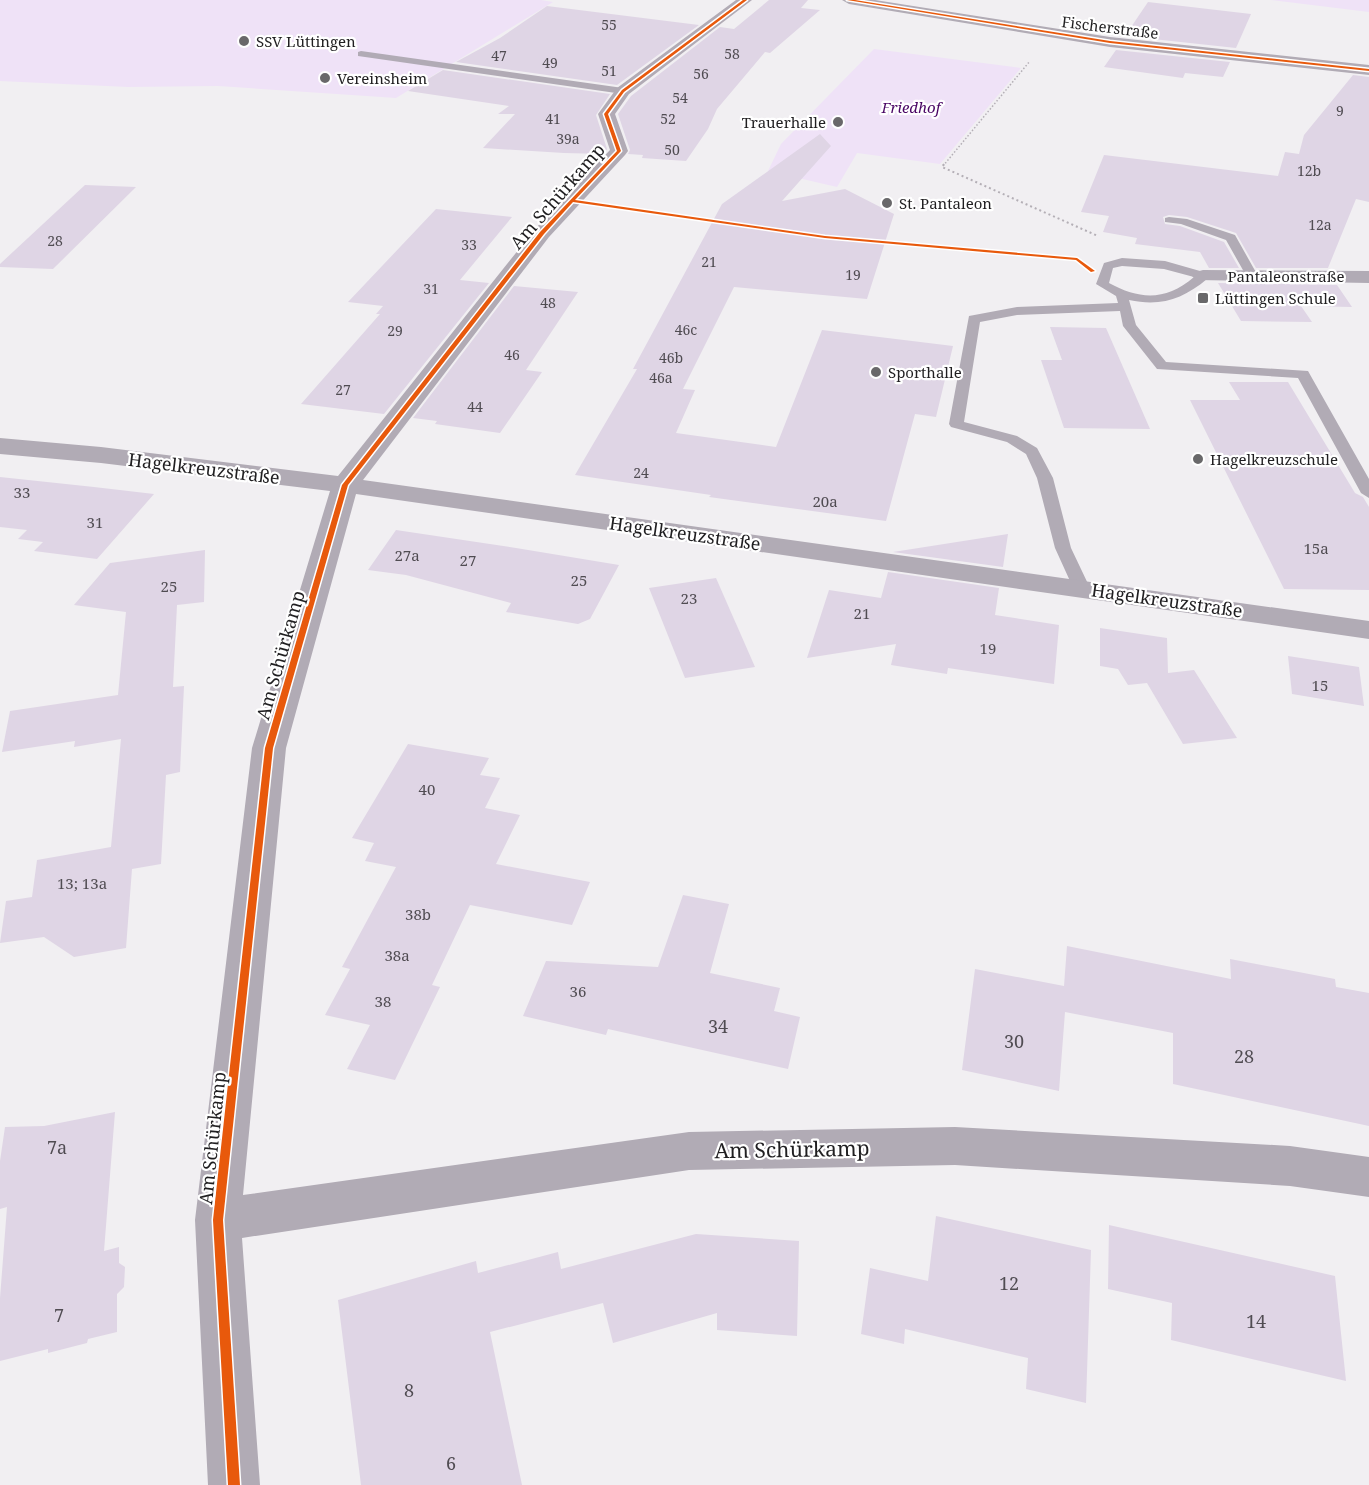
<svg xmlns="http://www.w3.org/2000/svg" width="1369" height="1485" viewBox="0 0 1369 1485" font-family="'Noto Serif',serif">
<rect width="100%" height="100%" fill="#f1eff2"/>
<g fill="#efe2f7">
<path d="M0 0H541L553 2 396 98 218 86 128 87 0 81Z"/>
<path d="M1271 0H1369V12Z"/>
<path d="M874 49 1021 68 940 164 857 153 837 187 768 171 781 144Z"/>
</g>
<g fill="#dfd5e5">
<path d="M769 0H808L801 8 820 10 770 53 765 52 717 109 708 129 686 161 642 158 643 155 628 154 630 150 618 114 631 96 720 27 734 29Z"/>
<path d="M1148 2 1251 14 1236 48 1125 36Z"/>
<path d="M547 6 699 25 617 85 456 62 500 38Z"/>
<path d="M1116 50 1230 62 1223 77 1185 73 1183 78 1104 67Z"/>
<path d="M443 70 610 94 596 115 607 149 604 154 564 153 483 148 515 114H498L509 106 408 91Z"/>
<path d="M1353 75 1369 77V202L1356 199 1328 268H1256L1236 233 1187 217 1169 215 1163 217 1165 224 1180 226 1224 242 1239 268H1209L1200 252 1135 244 1137 238 1103 232 1109 216 1081 212 1104 155 1278 176 1285 152 1299 154 1304 135Z"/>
<path d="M820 134 831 146 782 201 845 189 894 214 867 299 734 287 683 389 695 390 676 433 776 447 822 330 953 346 936 417 915 414 886 521 709 497 711 495 575 475 637 369H633L722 204Z"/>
<path d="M85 185 136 187 53 269 0 267V264Z"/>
<path d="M436 209 512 217 460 280 489 283 384 414 301 404 380 314H376L383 306 348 302Z"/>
<path d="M1218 283 1337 285 1352 307 1301 306 1312 322 1241 321Z"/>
<path d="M514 286 578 292 526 370 542 372 500 433 435 424 437 421 413 418Z"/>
<path d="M1050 327 1106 328 1150 429 1064 428 1041 360H1062Z"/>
<path d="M1229 382H1288L1355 493 1363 497 1369 507V590L1284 589 1190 400H1240Z"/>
<path d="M0 477 94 487 154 494 97 559 34 551 43 542 18 539 27 530 0 527Z"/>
<path d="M396 530 516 548 619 565 590 619 578 624 506 612 511 603 406 575 368 570Z"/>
<path d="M1008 534 1003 567 893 552Z"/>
<path d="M205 550 204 602 177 605 173 687 184 686 180 772 166 775 161 864 132 869 126 948 74 957 44 937 0 943 6 901 32 897 37 860 111 847 121 739 74 747 75 741 2 752 10 711 118 695 126 612 74 605 110 563Z"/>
<path d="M888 572 999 588 995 615 1059 625 1054 684 948 668 947 674 891 665 896 644 807 658 829 590 881 598Z"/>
<path d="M716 578 755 667 685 678 649 588Z"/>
<path d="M1100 628 1167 638 1168 673 1194 670 1237 738 1183 744 1147 683 1128 685 1118 669 1100 666Z"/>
<path d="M1288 656 1359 667 1364 706 1292 694Z"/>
<path d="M408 744 489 758 480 775 500 778 485 808 520 815 496 864 590 882 572 925 470 905 432 985 440 987 395 1080 347 1069 370 1025 325 1015 350 969 342 967 396 867 365 861 374 843 352 838Z"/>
<path d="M683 895 729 904 710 973 780 988 774 1011 800 1017 788 1069 608 1029 606 1035 523 1016 546 961 658 967Z"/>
<path d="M1067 946 1231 979 1230 959 1335 979 1336 987 1369 993V1126L1173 1084V1033L1065 1012 1059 1091 962 1070 975 969 1064 986Z"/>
<path d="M115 1112 104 1251 119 1247V1263L125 1267 124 1287 117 1294V1332L88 1339 87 1343 48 1353V1349L0 1361V1298L7 1207 0 1209V1161L5 1127 44 1126Z"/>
<path d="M936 1216 1091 1250 1086 1403 1026 1389 1028 1358 905 1329 904 1344 861 1334 870 1268 928 1281Z"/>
<path d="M1109 1225 1335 1276 1346 1381 1171 1340 1172 1303 1108 1289Z"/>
<path d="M696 1234 799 1241 797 1336 717 1330V1313L613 1343 603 1303 490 1332 522 1485H361L338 1300 476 1261 478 1273 558 1252 561 1269Z"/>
</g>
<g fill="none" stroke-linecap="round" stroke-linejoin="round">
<path stroke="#b4afb6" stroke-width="1.5" stroke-dasharray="1.5 2" stroke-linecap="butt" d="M943 166 1030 61"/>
<path stroke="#b4afb6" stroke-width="2" stroke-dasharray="2 3" stroke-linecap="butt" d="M944 164 942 167 1098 236"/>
<g fill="#b1abb5" fill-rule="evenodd">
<path d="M361 51 623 88 628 91 623 94 358 56V52Z"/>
<path d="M1169 217 1187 219 1235 235 1258 276 1256 279H1248L1226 240 1181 224 1165 222V218Z"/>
<path d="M1122 258 1165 261 1207 273 1209 276 1207 279C1183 299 1161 307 1129 300L1136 325 1166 362 1308 371 1369 479V498L1361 493 1298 378 1157 369 1123 326 1120 311 1017 315 980 322 964 422 1017 436 1037 448 1053 478 1071 548 1090 588 1087 592H1075L1055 548 1037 478 1026 454 1007 442 951 427 949 424 969 316 1017 307 1118 303 1116 296 1096 284 1104 263ZM1122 266 1164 269 1194 277C1166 301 1140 300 1109 283L1113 268Z"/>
</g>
<g fill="#b1abb5" fill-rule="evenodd">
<path d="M736 0H752L629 94 615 114 628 151 625 155 549 237 363 480 1369 621V639L356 494 286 748 243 1195 689 1132 955 1127 1290 1146 1369 1157V1197L1290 1186 955 1165 689 1170 242 1238 260 1485H208L195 1220 252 748 330 491 101 463 0 454V438L101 447 338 476 535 229 610 150 598 114 617 88Z"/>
<path d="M842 0H875L1110 37 1369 65V75L1110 47 849 4Z"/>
<path d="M1203 270 1369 271V283L1196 280 1192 276 1196 272Z"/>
</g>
<defs>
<g id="cycleway">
<path d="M743 0H747L624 92 608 114 621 151 575 200 825 236 1077 258 1095 271 1091 272 1076 260 825 238 573 202 544 234 348 485 273 748 223 1220 240 1485H228L213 1220 265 748 342 485 540 232 617 151 604 114 622 90Z"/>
<path d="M847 0H855L1110 41 1369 69V71L1110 43Z"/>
</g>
</defs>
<use href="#cycleway" stroke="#fff" stroke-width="3"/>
<use href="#cycleway" fill="#e8590c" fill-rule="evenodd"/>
</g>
<g fill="#69686a" stroke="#fff" stroke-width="2">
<circle cx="244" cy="41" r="6"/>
<circle cx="325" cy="78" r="6"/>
<circle cx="838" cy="122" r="6"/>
<circle cx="887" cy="203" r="6"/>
<rect x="1197" y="292" width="12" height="12" rx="3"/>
<circle cx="876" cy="372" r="6"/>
<circle cx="1198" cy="459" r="6"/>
</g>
<g text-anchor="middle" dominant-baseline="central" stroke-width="4.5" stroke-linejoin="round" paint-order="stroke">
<g font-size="14" fill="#504c52">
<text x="609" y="24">55</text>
<text x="732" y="53">58</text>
<text x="499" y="55">47</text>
<text x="550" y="62">49</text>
<text x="609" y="70">51</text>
<text x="701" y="73">56</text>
<text x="680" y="97">54</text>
<text x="1340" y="110">9</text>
<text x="553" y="118">41</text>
<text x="668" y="118">52</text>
<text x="568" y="138">39a</text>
<text x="672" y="149">50</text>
<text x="1309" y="170">12b</text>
<text x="1320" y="224">12a</text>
<text x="55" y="240">28</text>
<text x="469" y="244">33</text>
<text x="709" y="261">21</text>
<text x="853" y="274">19</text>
<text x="431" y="288">31</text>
<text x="548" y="302">48</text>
<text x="686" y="329">46c</text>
<text x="395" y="330">29</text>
<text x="512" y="354">46</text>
<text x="671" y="357">46b</text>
<text x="661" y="377">46a</text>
<text x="343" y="389">27</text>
<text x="475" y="406">44</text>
<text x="641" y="472">24</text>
</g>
<g font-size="15" fill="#201f21" stroke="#fff">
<text transform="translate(1110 27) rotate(7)">Fischerstraße</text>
<text x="1286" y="276">Pantaleonstraße</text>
</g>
<g font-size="15" fill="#201f21" stroke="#fff" text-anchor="start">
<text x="256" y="41">SSV Lüttingen</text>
<text x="337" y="78">Vereinsheim</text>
<text x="826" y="122" text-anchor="end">Trauerhalle</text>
<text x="899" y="203">St. Pantaleon</text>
<text x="1215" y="298">Lüttingen Schule</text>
<text x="888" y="372">Sporthalle</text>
<text x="1210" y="459">Hagelkreuzschule</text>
</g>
<g font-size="15" font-style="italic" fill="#490564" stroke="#fff">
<text x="911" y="107">Friedhof</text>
</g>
<g font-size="15" fill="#504c52">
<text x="22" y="492">33</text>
<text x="825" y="501">20a</text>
<text x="95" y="522">31</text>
<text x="1316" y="548">15a</text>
<text x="407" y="555">27a</text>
<text x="468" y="560">27</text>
<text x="579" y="580">25</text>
<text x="169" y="586">25</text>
<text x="689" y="598">23</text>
<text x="862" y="613">21</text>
<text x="988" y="648">19</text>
<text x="1320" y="685">15</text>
<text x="427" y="789">40</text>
<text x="82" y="883">13; 13a</text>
<text x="418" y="914">38b</text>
<text x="397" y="955">38a</text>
<text x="578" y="991">36</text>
<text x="383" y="1001">38</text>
</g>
<g font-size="18" fill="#201f21" stroke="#fff">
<text transform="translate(557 196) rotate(-49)">Am Schürkamp</text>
<text transform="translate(204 468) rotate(7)">Hagelkreuzstraße</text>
<text transform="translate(685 533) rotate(8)">Hagelkreuzstraße</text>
<text transform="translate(1167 600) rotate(8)">Hagelkreuzstraße</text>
<text transform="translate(280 655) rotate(-74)">Am Schürkamp</text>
<text transform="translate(212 1138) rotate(-84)">Am Schürkamp</text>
</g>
<g font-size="18" fill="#504c52">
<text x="718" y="1026">34</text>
<text x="1014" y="1041">30</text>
<text x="1244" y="1056">28</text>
<text x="57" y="1147">7a</text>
<text x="1009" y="1283">12</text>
<text x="59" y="1315">7</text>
<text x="1256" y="1321">14</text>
<text x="409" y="1390">8</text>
<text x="451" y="1463">6</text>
</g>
<g font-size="21" fill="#201f21" stroke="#fff">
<text transform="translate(792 1149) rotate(-1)">Am Schürkamp</text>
</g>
</g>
</svg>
